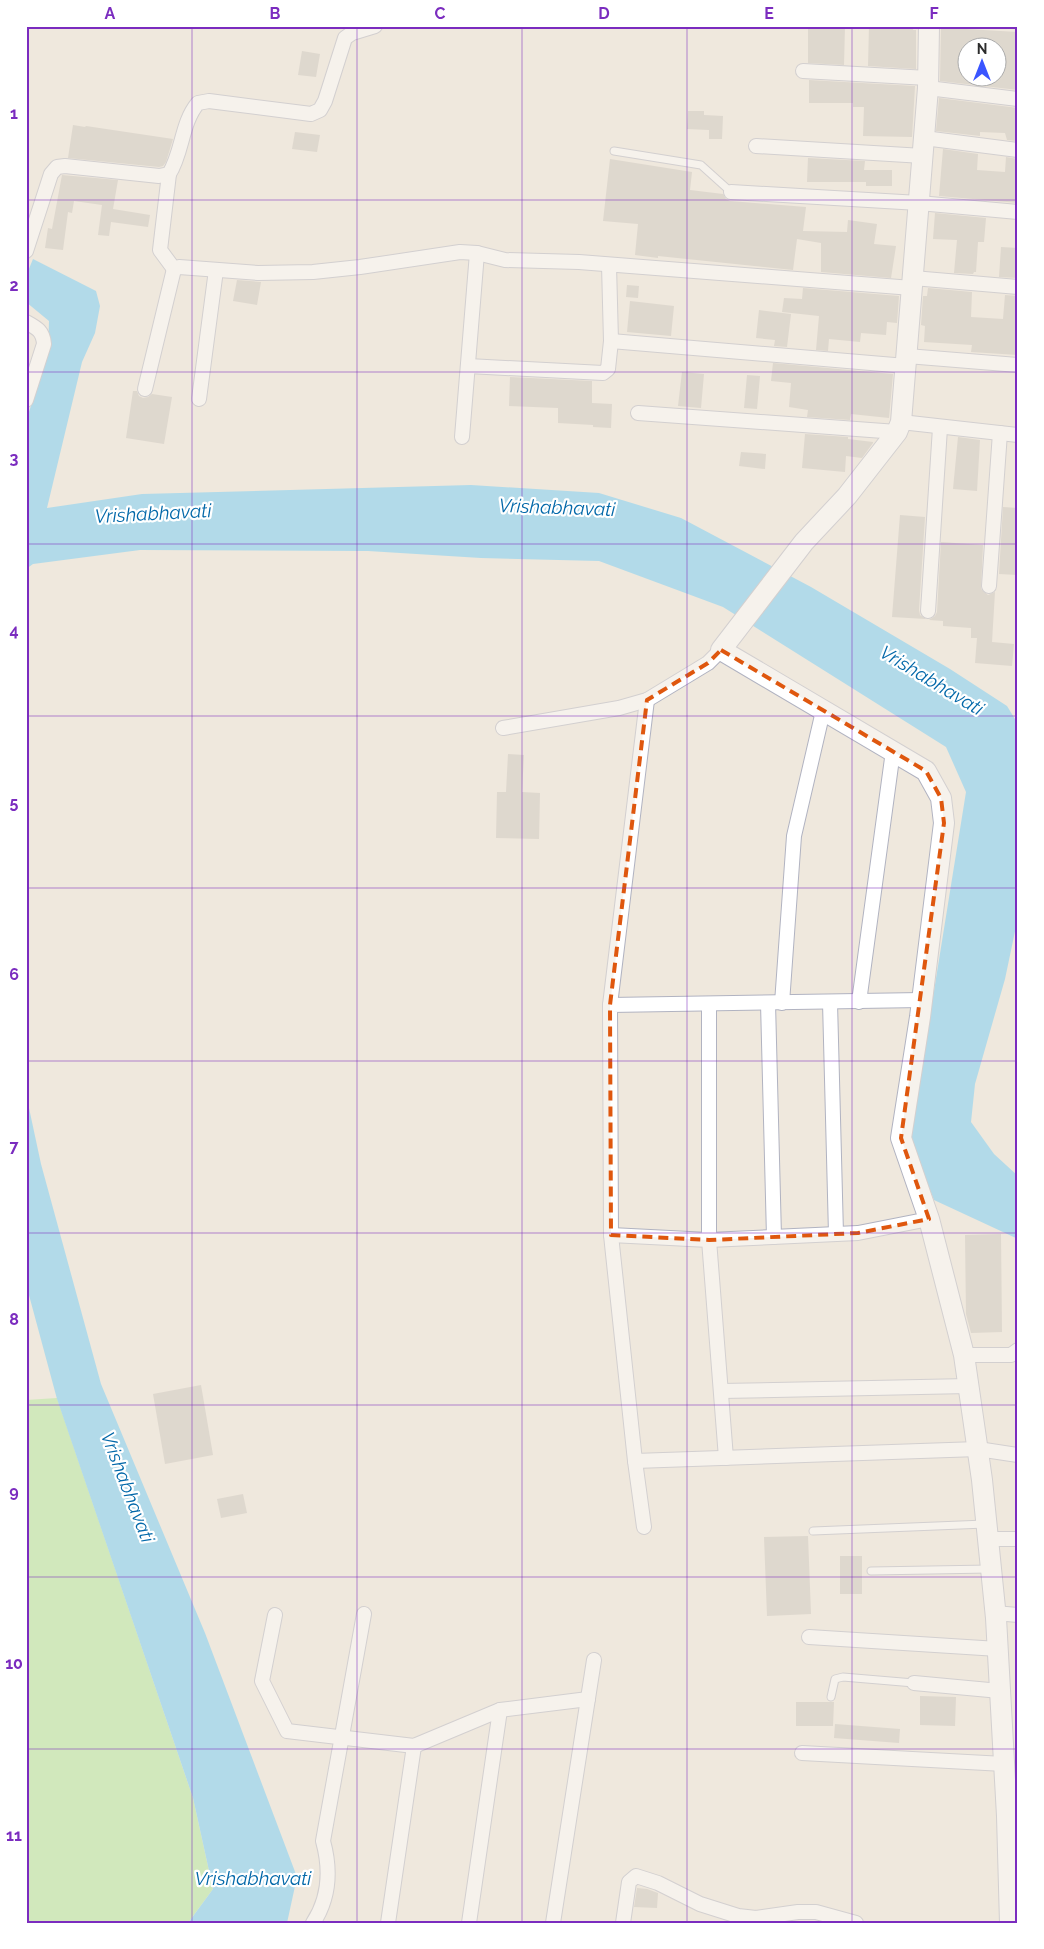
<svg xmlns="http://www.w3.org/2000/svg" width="1044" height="1949" viewBox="0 0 1044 1949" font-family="Raleway,sans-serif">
<rect width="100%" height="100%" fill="#efe8dd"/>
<path fill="#aee995" d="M57 1398 193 1798 213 1889 188 1923H26V1400Z"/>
<g fill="#68cbf8">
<path d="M33 259 96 291 100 306 95 333 82 362 47 508 142 494 471 485 599 493 681 518 811 587 950 669 1007 706 1018 724V917L1005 979 975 1084 971 1122 994 1154 1018 1176V1239L934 1200 910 1140 966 792 946 747 723 607 599 561 481 558 368 551 140 550 33 564 26 569V421L48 354 49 321 26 302V276Z"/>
<path d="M26 1094 41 1164 101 1384 205 1633 297 1877 287 1923H188L213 1889 193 1798 57 1399 26 1284Z"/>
</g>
<g fill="#cac5bd" fill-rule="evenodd">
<path d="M826 26H845L844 65 808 63V27Z"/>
<path d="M869 26H914L913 30H916V69L868 66Z"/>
<path d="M941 26H966V29L1018 32V90L940 81ZM966 48H996V78H966Z"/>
<path d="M302 51 320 54 316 77 298 75Z"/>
<path d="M809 80 915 86 912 137 863 136 864 107H853V103H809Z"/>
<path d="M939 98 1018 108V141L1007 140 1005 133 980 132V136L936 131Z"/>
<path d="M688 111H704V115L723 116 722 139H709V130L687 129Z"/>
<path d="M73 125 85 127 86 126 173 139 166 162 163 166 159 167 68 158Z"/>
<path d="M295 132 320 135 317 152 292 149Z"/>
<path d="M943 149 978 154 977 170 1005 172 1006 157 1018 159V203L939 196Z"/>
<path d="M808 158 865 161 864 170H892V186H866V182H807Z"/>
<path d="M610 159 692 172 690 190 723 194 726 199 730 201 806 207 803 231 847 232 848 220 877 224 874 244 896 246 891 278 821 272V243L797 239 793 270 658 256V258L635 255 638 224 603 221Z"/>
<path d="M62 175 118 180 113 209 150 215 148 227 111 222 109 236 98 235 102 205 74 201 72 213 68 212 63 250 45 248 48 228 52 229Z"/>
<path d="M935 213 986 218 984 242H978L976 272H974L973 274 954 273 957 240 933 239Z"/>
<path d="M1001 247 1018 248V278L999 277Z"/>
<path d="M237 280 261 282 257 305 233 301Z"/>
<path d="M627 285 639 286 638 298 626 297Z"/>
<path d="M803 288 899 296 897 323 887 322 886 335 861 333 860 342 829 339 828 351 816 350 819 316 782 312 784 298 802 299Z"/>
<path d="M928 288 972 292 971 317 1003 319 1005 295 1018 296V355L971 352 972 345 924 342 925 326 921 325 923 296H927Z"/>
<path d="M630 301 674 306 671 336 627 332Z"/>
<path d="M759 310 791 314 787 347 774 346 775 340 756 338Z"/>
<path d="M773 363 893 374 889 418 851 414 850 420 807 417 808 410 789 407 791 383 771 381Z"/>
<path d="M682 372 704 374 701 408 678 406Z"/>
<path d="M747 375 760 376 757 409 744 408Z"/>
<path d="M510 377 592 381V403L612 404 611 428 593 427V425L558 423V408L509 406Z"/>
<path d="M133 391H137L139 396 143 398 148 397 152 394 172 397 164 444 126 438Z"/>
<path d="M805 434 848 437V439L873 442V443L862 458 846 456 845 472 802 468Z"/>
<path d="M958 437 980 440 977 491 953 489Z"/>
<path d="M741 452 766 454 765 469 739 466Z"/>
<path d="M1003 507 1018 508V575L999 574Z"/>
<path d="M900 515 925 517 919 610 920 615 926 619 892 617Z"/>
<path d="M941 542 983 545 981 589 988 595 995 592 992 642 1014 644 1012 666 975 663 977 638H971V628L943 626V621L929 620 935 616 937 612Z"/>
<path d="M508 754 524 755 522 792 540 793 539 839 496 838 497 792H506Z"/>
<path d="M1001 1234 1002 1332 971 1333 966 1314 965 1235Z"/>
<path d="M201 1385 213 1455 165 1464 153 1394Z"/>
<path d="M243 1494 247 1513 221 1518 217 1499Z"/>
<path d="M808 1536 811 1614 767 1616 764 1537Z"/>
<rect x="840" y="1556" width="22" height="38"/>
<path d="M920 1696 956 1697 955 1726 920 1725Z"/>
<path d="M796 1702H834L833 1726H796Z"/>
<path d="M835 1724 900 1729 899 1743 834 1738Z"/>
<path d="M637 1888 647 1889 658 1893 657 1908 634 1907Z"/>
</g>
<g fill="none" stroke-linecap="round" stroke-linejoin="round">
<defs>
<g id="lane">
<path d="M614 151 701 165 731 192"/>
<path d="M813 1531 985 1524"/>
<path d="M871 1571 990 1569"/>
<path d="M831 1697 835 1679 843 1677 914 1683"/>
</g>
<g id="street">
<path d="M803 71 928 78"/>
<path d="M928 88 1018 99"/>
<path d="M924 138 1018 150"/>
<path d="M756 146 923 156"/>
<path d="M169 174 160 250 174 269 179 267 258 273 313 272 360 267 460 252 477 253 505 260 579 262 912 288"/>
<path d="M731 192 919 203 1018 212"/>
<path d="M26 251 51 174 57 167 65 166 159 176 169 174C183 152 181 123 198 103L209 101 311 114 320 110 325 101 345 38 352 33 375 26"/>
<path d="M913 278 1018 287"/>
<path d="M26 322C37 328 43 331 44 344L26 400"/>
<path d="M611 341 906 366"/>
<path d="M907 356 1018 365"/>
<path d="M468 366 603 373 608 369 611 341 609 265"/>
<path d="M145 389 174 269"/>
<path d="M199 399 216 270"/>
<path d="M638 413 897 432"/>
<path d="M901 422 1018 435"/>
<path d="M462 437 477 253"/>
<path d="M989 586 1000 433"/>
<path d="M928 611 940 428"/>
<path d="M503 728 619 708 647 700 708 663 721 650"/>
<path d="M922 1000 610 1005 611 1235 635 1461 978 1449 1018 1455"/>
<path d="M830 1002 836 1234"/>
<path d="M859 1002 893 751"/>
<path d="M768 1003 774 1237"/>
<path d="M782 1003 794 836 823 711"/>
<path d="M610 1005 647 700"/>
<path d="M709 1005V1240L858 1233 929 1219"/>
<path d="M611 1235 709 1240 726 1458"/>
<path d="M964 1355H1011L1018 1350"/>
<path d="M721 1391 969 1386"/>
<path d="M635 1461 644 1527"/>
<path d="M988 1539H1018"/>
<path d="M995 1613 1018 1615"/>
<path d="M275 1615 262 1681 287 1731 414 1746 500 1710 588 1699"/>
<path d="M809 1637 998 1649"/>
<path d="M914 1683 1000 1691"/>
<path d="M802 1753 1004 1764"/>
<path d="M313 1923C330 1897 331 1870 323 1841L364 1614"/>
<path d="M388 1923 414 1746"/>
<path d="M469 1923 500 1710"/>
<path d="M553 1923 594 1660"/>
<path d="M623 1923 629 1882 636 1876 658 1883 700 1904 738 1916 756 1918 798 1912H816L856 1923"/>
</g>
<path id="secondary" d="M929 26 928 88 901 422 897 432 847 496 804 542 721 650 926 771 941 798 944 823 920 1017 901 1138 929 1219 964 1355 982 1480 996 1618 1007 1816 1010 1923"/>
</defs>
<use href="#lane" stroke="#b1b3c1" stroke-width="9"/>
<use href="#street" stroke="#b1b3c1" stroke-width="16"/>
<use href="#secondary" stroke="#b1b3c1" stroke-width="22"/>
<use href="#lane" stroke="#fff" stroke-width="7"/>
<use href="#street" stroke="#fff" stroke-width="14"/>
<use href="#secondary" stroke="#fff" stroke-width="20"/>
</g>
<path d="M0 0H1044V1949H0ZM721 650 926 771 941 798 944 823 901 1138 929 1219 858 1233 709 1240 611 1235 610 1005 647 700 708 663Z" fill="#efe8dd" fill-opacity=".55" fill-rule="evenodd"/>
<path fill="none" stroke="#df570e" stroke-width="4" stroke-dasharray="10 6" stroke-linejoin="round" d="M721 650 926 771 941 798 944 823 901 1138 929 1219 858 1233 709 1240 611 1235 610 1005 647 700 708 663Z"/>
<path fill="none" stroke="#7b2cbf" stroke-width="1" stroke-opacity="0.55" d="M192 26V1923M357 26V1923M522 26V1923M687 26V1923M852 26V1923M26 200H1018M26 372H1018M26 544H1018M26 716H1018M26 888H1018M26 1061H1018M26 1233H1018M26 1405H1018M26 1577H1018M26 1749H1018"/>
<g text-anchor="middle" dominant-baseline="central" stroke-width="4.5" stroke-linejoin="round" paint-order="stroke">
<g font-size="19" font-style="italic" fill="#0268a9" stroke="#fff">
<text transform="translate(557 507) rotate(2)">Vrishabhavati</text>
<text transform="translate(153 513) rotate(-3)">Vrishabhavati</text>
<text transform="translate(932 680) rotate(31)">Vrishabhavati</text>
<text transform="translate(128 1487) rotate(69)">Vrishabhavati</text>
<text x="253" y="1878">Vrishabhavati</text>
</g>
</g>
<rect width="1044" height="1949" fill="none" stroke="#ffffff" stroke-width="55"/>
<g transform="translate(982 62)"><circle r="24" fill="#ffffff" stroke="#ababab"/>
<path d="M0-4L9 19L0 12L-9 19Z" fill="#3a55ff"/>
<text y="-8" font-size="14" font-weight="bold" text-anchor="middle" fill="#2c2c2c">N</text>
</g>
<rect x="28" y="28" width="988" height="1894" fill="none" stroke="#7b2cbf" stroke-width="2"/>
<g font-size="16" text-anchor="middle" font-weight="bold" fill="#7b2cbf">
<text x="110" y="19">A</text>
<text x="275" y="19">B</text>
<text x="440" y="19">C</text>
<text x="604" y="19">D</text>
<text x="769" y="19">E</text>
<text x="934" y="19">F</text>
<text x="14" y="119">1</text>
<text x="14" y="291">2</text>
<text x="14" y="464">3</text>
<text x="14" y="636">4</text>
<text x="14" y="808">5</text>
<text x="14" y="980">6</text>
<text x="14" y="1152">7</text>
<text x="14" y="1325">8</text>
<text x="14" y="1497">9</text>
<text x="14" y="1669">10</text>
<text x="14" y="1841">11</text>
</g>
</svg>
